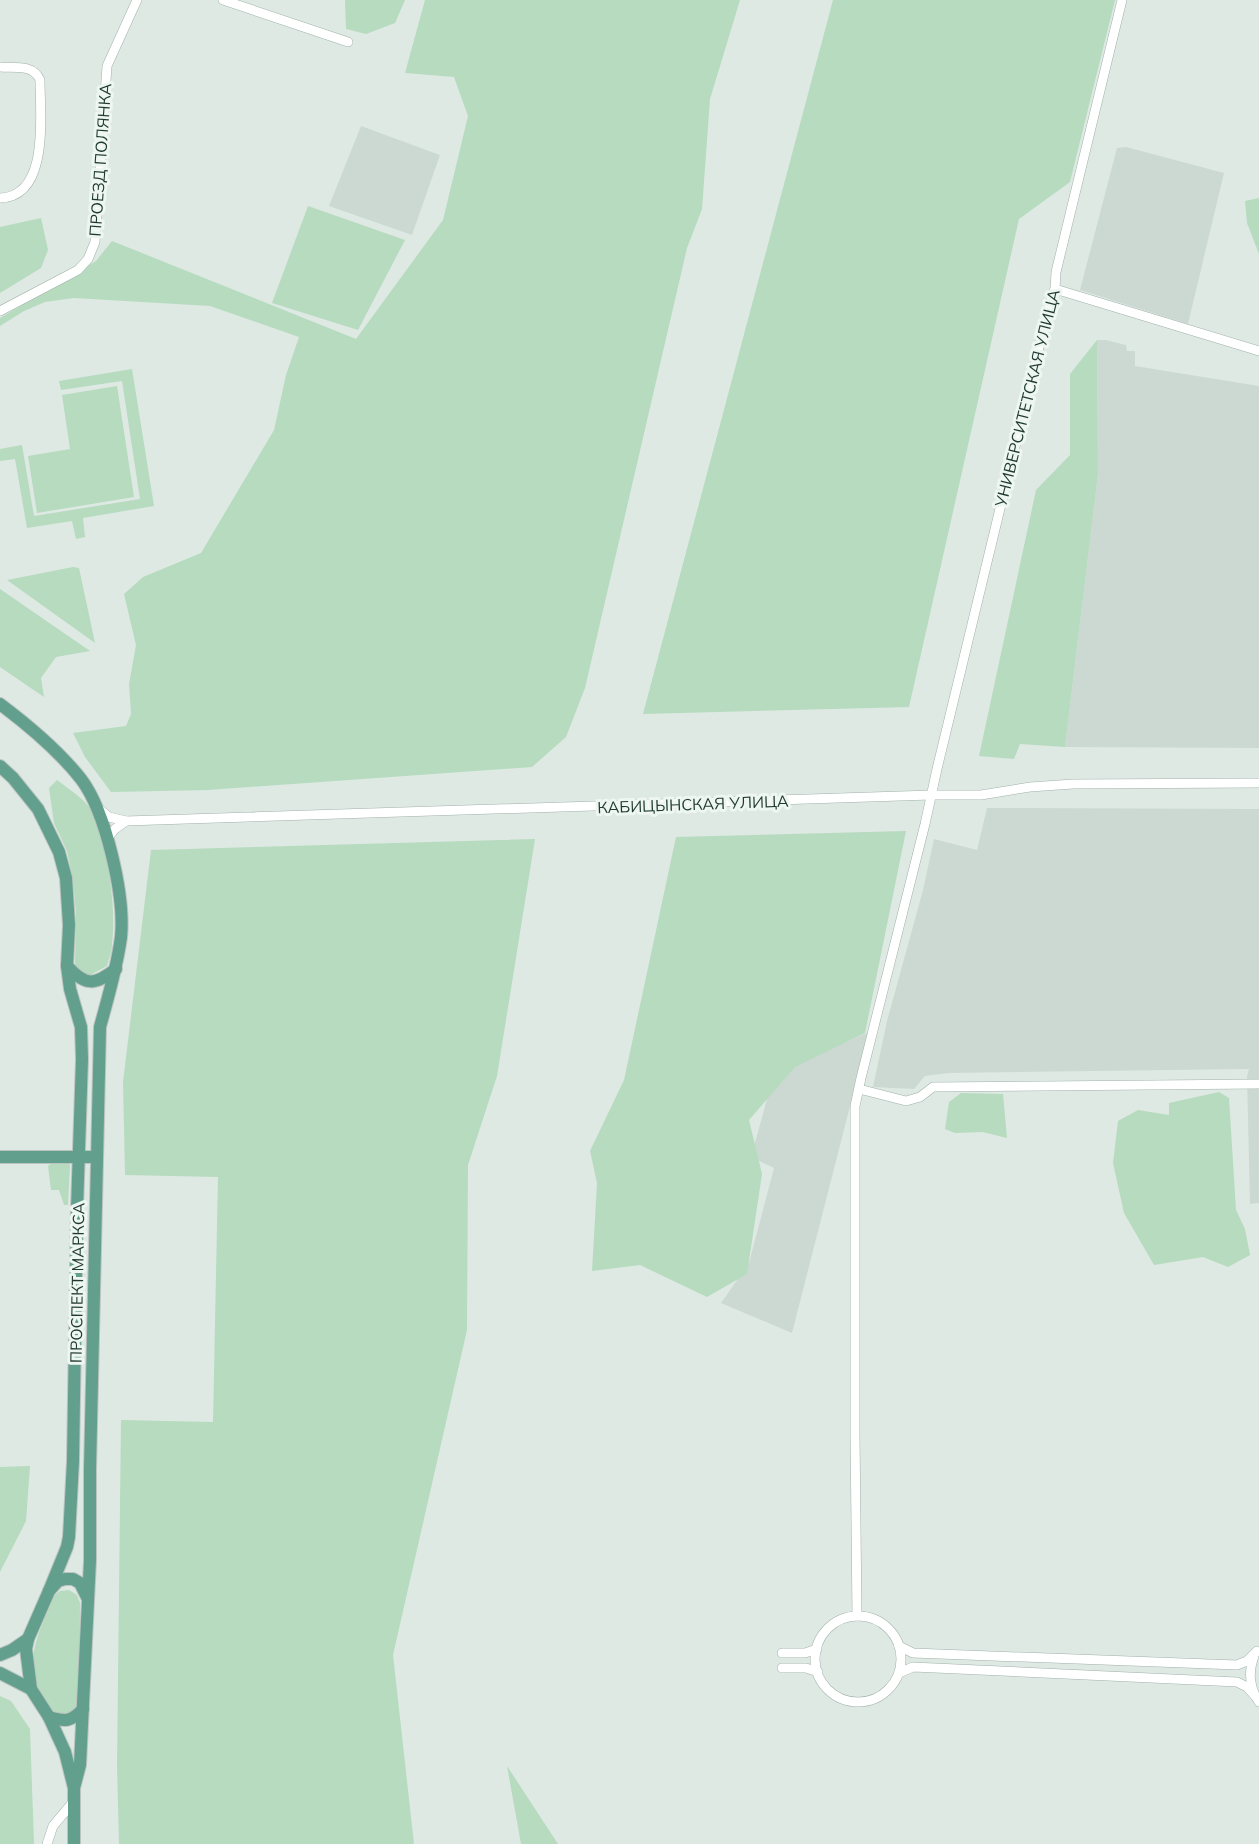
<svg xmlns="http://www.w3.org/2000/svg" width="1259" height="1844" viewBox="0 0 1259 1844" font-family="Mulish,sans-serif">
<rect width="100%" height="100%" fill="#dee9e4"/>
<g fill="#ccd9d2">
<path d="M361 126 440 155 412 235 329 206Z"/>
<path d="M1126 147 1224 173 1188 324 1080 290 1117 148Z"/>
<path d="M1097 340H1106L1126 345 1127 351H1135V366L1259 386V748L1065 747 1098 474Z"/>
<path d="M987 808 1259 809V1203L1250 1204 1247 1076 1249 1069 949 1073 925 1076 914 1089 873 1087 887 1021 923 890 934 839 977 850Z"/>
<path d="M869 1032 792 1333 721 1303 749 1263 774 1168 751 1157 769 1092 800 1062Z"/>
</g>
<g fill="#b6dbbe">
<path d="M345 0H405L395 23 366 34 346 29Z"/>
<path d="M425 0H740L710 99 702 209 687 248 585 688 566 737 532 767 208 790 111 792 85 757 73 733 126 726 131 714 129 684 136 645 124 594 143 577 201 553 274 430 286 375 299 337 210 306 74 298 45 302 24 311 0 326V318L96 261 112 241 356 339 443 220 468 116 454 77 405 73Z"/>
<path d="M833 0H1115L1070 182 1019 219 909 707 643 714Z"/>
<path d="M1259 198V254L1247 223 1245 201Z"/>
<path d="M308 206 405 240 358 330 272 303Z"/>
<path d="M41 218 48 250 41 268 0 293V227Z"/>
<path d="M1097 340 1098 474 1065 747 1020 744 1014 759 979 756 1036 490 1070 455V374Z"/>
<path d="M132 369 154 506 83 518 85 537 76 539 72 521 27 528 15 459 0 461V449L22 445 34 516 140 499 122 381 61 390 59 381Z"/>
<path d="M117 386 134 497 37 513 28 456 70 449 62 395Z"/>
<path d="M73 567 79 568 95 643 7 580Z"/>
<path d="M0 589 90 651 56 657 41 678 44 697 0 667Z"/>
<path d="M57 780C67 788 82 797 89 807 107 836 117 909 112 944 112 951 109 959 107 966L90 975 80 972 75 966 76 913 73 880 67 851 54 823 49 788Z"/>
<path d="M906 831 865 1033 795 1067 749 1120 762 1174 747 1274 707 1297 640 1265 592 1271 597 1183 590 1151 624 1080 676 837Z"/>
<path d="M535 839 497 1076 468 1165 467 1330 393 1655 414 1844H119L117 1766 121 1420 213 1422 218 1177 125 1175 123 1082 151 850Z"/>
<path d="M1219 1092 1229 1098 1236 1210 1245 1229 1250 1255 1228 1267 1203 1257 1154 1265 1124 1213 1113 1163 1118 1121 1138 1110 1169 1115V1103Z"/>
<path d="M961 1093 1003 1094 1007 1138 983 1132 955 1133 945 1129 949 1102Z"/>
<path d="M53 1162H67L70 1165 68 1205H64L59 1190H51L48 1166Z"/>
<path d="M30 1466 26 1521 0 1572V1467Z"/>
<path d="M69 1590 77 1595 80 1603 79 1707 66 1718 54 1714C48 1704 41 1695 37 1685 25 1654 43 1624 54 1596L60 1591Z"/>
<path d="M0 1696 11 1701 30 1729 34 1844H0Z"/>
<path d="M507 1766 558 1844H521Z"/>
</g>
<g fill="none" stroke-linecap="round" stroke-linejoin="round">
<defs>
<g id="minor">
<path d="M223 0 348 42"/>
<path d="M0 67C15 68 33 64 40 80 40 114 50 197 0 198"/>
<path d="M1055 289 1259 351"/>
<path d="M0 311 78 270 88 259 95 242 107 66 137 0"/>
<path d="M98 808 109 817 126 821 931 795H981L1030 787 1073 784 1259 783"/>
<path d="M107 839 115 829 126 821"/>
<path d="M859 1089 906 1101 920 1097 933 1087 1259 1084"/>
<path d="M857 1616 855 1434V1106L861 1078 925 824 937 769 1049 306 1055 289 1056 272 1122 0"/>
<circle cx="858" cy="1659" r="43"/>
<path d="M899 1646 913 1653 1237 1665 1247 1661 1257 1651"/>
<path d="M782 1653H805L817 1649"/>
<path d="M1254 1656C1248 1673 1249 1687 1259 1702"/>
<path d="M782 1668H806L818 1672"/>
<path d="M899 1673 913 1667 1237 1682 1247 1687 1255 1696"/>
<path d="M47 1844 53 1826 74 1801"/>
</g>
<g id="major">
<path d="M0 704C28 725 59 751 81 779 106 812 125 896 121 937 117 968 108 997 100 1027L90 1469V1560L80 1765 74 1788"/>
<path d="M0 766 13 778 38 809 59 852 66 878 69 925 67 966 70 989 81 1027 82 1059 77 1209 73 1461 69 1537 67 1547 49 1591"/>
<path d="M67 966C86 987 95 985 116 969"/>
<path d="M0 1157H97"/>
<path d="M0 1655 12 1650 28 1639"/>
<path d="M0 1673 31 1689"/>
<path d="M49 1717C65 1722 71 1722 83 1709"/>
<path d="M74 1844V1788L65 1752 49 1717 31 1689 26 1649 28 1639 49 1591 58 1581 65 1579H73L80 1583 87 1597"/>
</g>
</defs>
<use href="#minor" stroke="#a1b1ab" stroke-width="10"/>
<use href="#major" stroke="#bcc4c1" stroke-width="14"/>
<use href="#minor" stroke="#fff" stroke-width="9"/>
<use href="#major" stroke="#629f8d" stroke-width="12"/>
</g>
<g text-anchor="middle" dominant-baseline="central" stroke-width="6" stroke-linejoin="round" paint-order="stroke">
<g font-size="16" fill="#1f3931" stroke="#eef6f2">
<text transform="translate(100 160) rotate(-86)">ПРОЕЗД ПОЛЯНКА</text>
<text transform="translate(1027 398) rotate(-76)">УНИВЕРСИТЕТСКАЯ УЛИЦА</text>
<text transform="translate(693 804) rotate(-2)">КАБИЦЫНСКАЯ УЛИЦА</text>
<text transform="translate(77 1283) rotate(-89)">ПРОСПЕКТ МАРКСА</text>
</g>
</g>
</svg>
